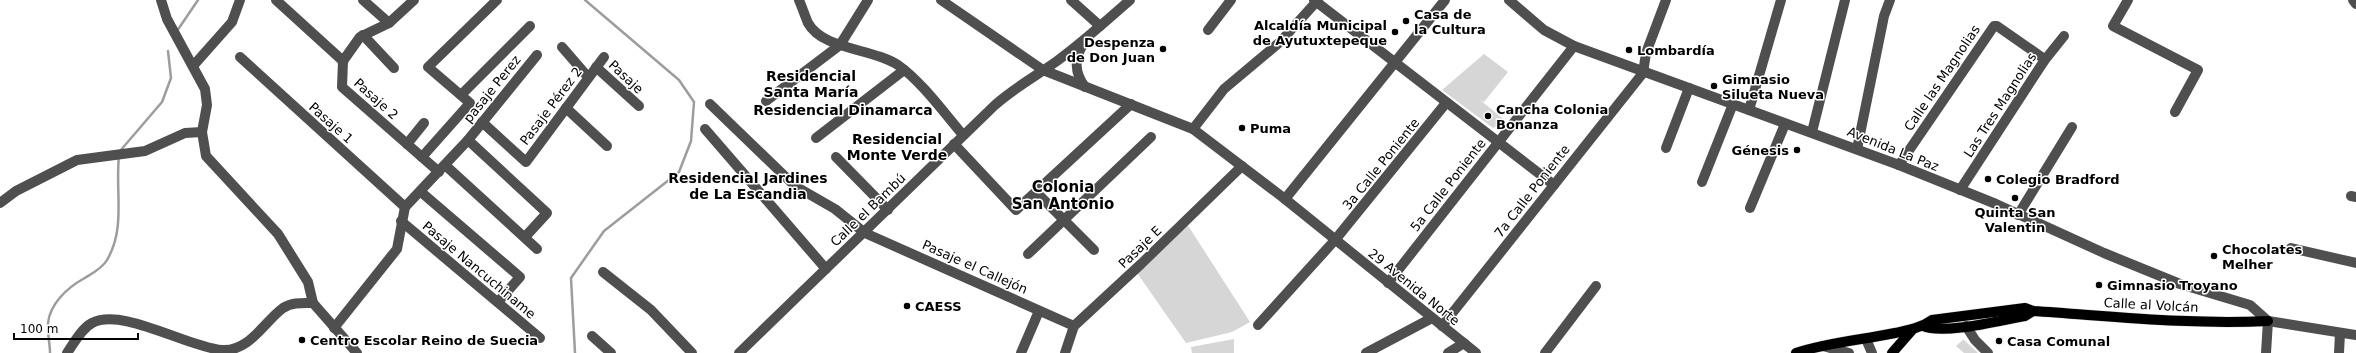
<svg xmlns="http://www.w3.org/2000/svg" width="2356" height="353" viewBox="0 0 2356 353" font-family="'DejaVu Sans',sans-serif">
<rect width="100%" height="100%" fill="#fff"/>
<g fill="#d6d6d6">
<path d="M1484 54 1508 72 1484 102 1480 100 1506 121 1493 128 1442 90Z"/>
<path d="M1187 224 1250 322 1232 332 1186 343 1135 270Z"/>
<path d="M1234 339V353H1192L1191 347Z"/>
<path d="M1964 339V340L1978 353H1964L1956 346Z"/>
</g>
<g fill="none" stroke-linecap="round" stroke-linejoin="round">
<g stroke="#9d9d9d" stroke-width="2.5">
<path d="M177 31 198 0"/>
<path d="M120 151 162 102 171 78 168 51"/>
<path d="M50 353C50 343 47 333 48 323 50 304 67 288 83 279 91 274 102 269 107 260 126 228 115 191 119 156"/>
<path d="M575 353 571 278 604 231 679 172 691 141 694 102 679 80 585 0"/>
</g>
<defs>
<g id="major">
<path d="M1923 326C1944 335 2001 320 2025 316L2033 311"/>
<path d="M1796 353C1828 342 1862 340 1895 333 1908 330 1921 328 1932 320L2025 308 2033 311C2111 316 2190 325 2268 321"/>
<path d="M1892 353 1913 329"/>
</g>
</defs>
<use href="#major" stroke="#dbdbdb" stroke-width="11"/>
<g stroke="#4f4f4f" stroke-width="10">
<path d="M161 0 167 19 205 89 207 105 202 132 206 156 278 234 308 282 313 303 357 353"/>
<path d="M276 0 343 61 342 87 439 172"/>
<path d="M363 0 389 23"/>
<path d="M799 0C802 7 805 16 808 23 823 50 872 48 898 65 921 81 945 114 963 135"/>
<path d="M941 0 1043 70 1193 129 1285 199 1476 353"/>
<path d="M1071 0 1100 26"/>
<path d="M1314 0 1554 185"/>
<path d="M1509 0 1544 30 1574 46 1899 165 1996 204 2104 253 2180 284 2250 305 2268 321"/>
<path d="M2128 0 2113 26 2198 70 2175 112"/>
<path d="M2353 0 2356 4"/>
<path d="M1208 30 1231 0"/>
<path d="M363 35 394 68"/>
<path d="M1084 43C1074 58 1074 72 1085 87"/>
<path d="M562 47 588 77"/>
<path d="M240 57 405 207"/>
<path d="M343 61 360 37 389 23 414 0"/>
<path d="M193 66 232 22 240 0"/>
<path d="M596 67 639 106"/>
<path d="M461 95 530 26"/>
<path d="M766 101 840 45 868 0"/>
<path d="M710 104 795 186 835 209 865 233 1074 326"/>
<path d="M566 108 607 146"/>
<path d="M1749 110 1781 0"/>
<path d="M482 122 526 162 604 57"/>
<path d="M705 129 826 269"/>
<path d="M1193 129 1224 89 1280 42 1318 0"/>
<path d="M1812 132 1845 0"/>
<path d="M816 138 904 70"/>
<path d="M468 140 547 213 525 237"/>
<path d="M407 144 424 123"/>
<path d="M954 144 1016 210 1131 104"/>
<path d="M1666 148 1689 88"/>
<path d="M1857 149 1884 16 1890 0"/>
<path d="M422 157 470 103 428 67 497 0"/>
<path d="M836 157 888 210"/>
<path d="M445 165 537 249"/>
<path d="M1899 165 1994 26H1997L2043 58 2044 61"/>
<path d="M1702 182 1733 104"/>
<path d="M1960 190 2044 61 2064 36"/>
<path d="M421 192 520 277 498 302"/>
<path d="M1036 192 1094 250"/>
<path d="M2351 196 2356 197"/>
<path d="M1285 199 1445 0"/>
<path d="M0 203 16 191 77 160 145 151 185 133 202 132"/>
<path d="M1750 208 1785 124"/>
<path d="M2018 215 2072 127"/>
<path d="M401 221 540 338"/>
<path d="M2291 248 2356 263"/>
<path d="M1028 254 1151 137"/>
<path d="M603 272 651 310 692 353"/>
<path d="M1388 283 1574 46"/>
<path d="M2268 321 2356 335"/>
<path d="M1258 325 1335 240 1446 103"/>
<path d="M1442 326 1643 73 1646 53 1666 0"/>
<path d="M1966 326 1975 340 1988 353"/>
<path d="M334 328 397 249 405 207 468 140 537 55"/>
<path d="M592 336 611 353"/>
<path d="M1866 339 1872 353"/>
<path d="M1823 346 1849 353"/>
<path d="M67 353C74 343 81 329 92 323 122 307 187 347 222 350 249 352 264 322 283 308 292 302 303 303 313 303"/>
<path d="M739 353 995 105C1014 88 1036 76 1057 61 1083 42 1106 21 1130 0"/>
<path d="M1021 353 1039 311"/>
<path d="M1065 353 1074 326 1141 264 1242 166"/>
<path d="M1366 353 1432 318"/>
<path d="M1448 353 1464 343"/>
<path d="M1545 353 1596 286"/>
<path d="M2266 353 2268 321"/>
<path d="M2339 353 2340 333"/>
</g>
<use href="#major" stroke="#000" stroke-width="10"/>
</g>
<g fill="#000" stroke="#fff" stroke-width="1.5">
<circle cx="1406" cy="21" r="4"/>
<circle cx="1395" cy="32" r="4"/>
<circle cx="1163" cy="49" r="4"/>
<circle cx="1629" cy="50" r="4"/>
<circle cx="1714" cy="86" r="4"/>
<circle cx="1488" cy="116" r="4"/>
<circle cx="1242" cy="128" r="4"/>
<circle cx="1797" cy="150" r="4"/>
<circle cx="1988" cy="179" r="4"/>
<circle cx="2015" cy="198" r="4"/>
<circle cx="2214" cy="256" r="4"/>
<circle cx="2099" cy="285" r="4"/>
<circle cx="907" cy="306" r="4"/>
<circle cx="302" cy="340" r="4"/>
<circle cx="1999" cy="341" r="4"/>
</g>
<g text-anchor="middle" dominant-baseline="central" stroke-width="3" stroke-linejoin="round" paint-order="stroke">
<g font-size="13" font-weight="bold" fill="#000" stroke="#fff" text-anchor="start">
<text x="1414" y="14">Casa de<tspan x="1414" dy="15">la Cultura</tspan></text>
<text x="1387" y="25" text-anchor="end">Alcaldía Municipal<tspan x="1387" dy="15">de Ayutuxtepeque</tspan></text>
<text x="1155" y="42" text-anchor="end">Despenza<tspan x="1155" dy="15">de Don Juan</tspan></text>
<text x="1637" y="50">Lombardía</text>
<text x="1722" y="79">Gimnasio<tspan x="1722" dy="15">Silueta Nueva</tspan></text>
<text x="1496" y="109">Cancha Colonia<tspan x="1496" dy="15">Bonanza</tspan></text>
<text x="1250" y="128">Puma</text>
<text x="1789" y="150" text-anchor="end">Génesis</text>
<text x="1996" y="179">Colegio Bradford</text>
<text x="2015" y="212" text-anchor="middle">Quinta San<tspan x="2015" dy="15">Valentin</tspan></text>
<text x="2222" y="249">Chocolates<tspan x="2222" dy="15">Melher</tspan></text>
<text x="2107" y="285">Gimnasio Troyano</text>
<text x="915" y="306">CAESS</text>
<text x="310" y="340">Centro Escolar Reino de Suecia</text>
<text x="2007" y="341">Casa Comunal</text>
</g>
<g font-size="13" fill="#000" stroke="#fff">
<text transform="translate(626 77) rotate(43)">Pasaje</text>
<text transform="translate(1942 78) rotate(-56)">Calle las Magnolias</text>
<text transform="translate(492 89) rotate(-51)">pasaje Perez</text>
<text transform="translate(376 99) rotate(42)">Pasaje 2</text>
<text transform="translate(2000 105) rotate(-57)">Las Tres Magnolias</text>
<text transform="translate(551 106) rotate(-53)">Pasaje Pérez 2</text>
<text transform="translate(331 123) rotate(42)">Pasaje 1</text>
<text transform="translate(1893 149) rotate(22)">Avenida La Paz</text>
<text transform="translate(1381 164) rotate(-51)">3a Calle Poniente</text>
<text transform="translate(1448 185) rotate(-52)">5a Calle Poniente</text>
<text transform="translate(1532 191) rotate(-52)">7a Calle Poniente</text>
<text transform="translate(868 210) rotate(-44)">Calle el Bambú</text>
<text transform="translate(1140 247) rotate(-44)">Pasaje E</text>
<text transform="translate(975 267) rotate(24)">Pasaje el Callejón</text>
<text transform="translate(479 270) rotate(40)">Pasaje Nancuchiname</text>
<text transform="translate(1414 287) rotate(39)">29 Avenida Norte</text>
<text transform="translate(2151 305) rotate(3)">Calle al Volcán</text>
</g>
<g font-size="14" font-weight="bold" fill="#000" stroke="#fff">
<text x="811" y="76">Residencial<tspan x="811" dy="16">Santa María</tspan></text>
<text x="843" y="110">Residencial Dinamarca</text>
<text x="897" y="139">Residencial<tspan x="897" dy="16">Monte Verde</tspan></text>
<text x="748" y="178">Residencial Jardines<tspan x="748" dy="16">de La Escandia</tspan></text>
</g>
<g font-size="15" font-weight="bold" fill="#000" stroke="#fff">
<text x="1063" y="187">Colonia<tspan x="1063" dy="17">San Antonio</tspan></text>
</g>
</g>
<path d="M14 333v6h124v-6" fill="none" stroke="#000000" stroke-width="2"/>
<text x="20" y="333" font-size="12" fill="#000000" stroke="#ffffff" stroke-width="3" paint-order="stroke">100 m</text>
</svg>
